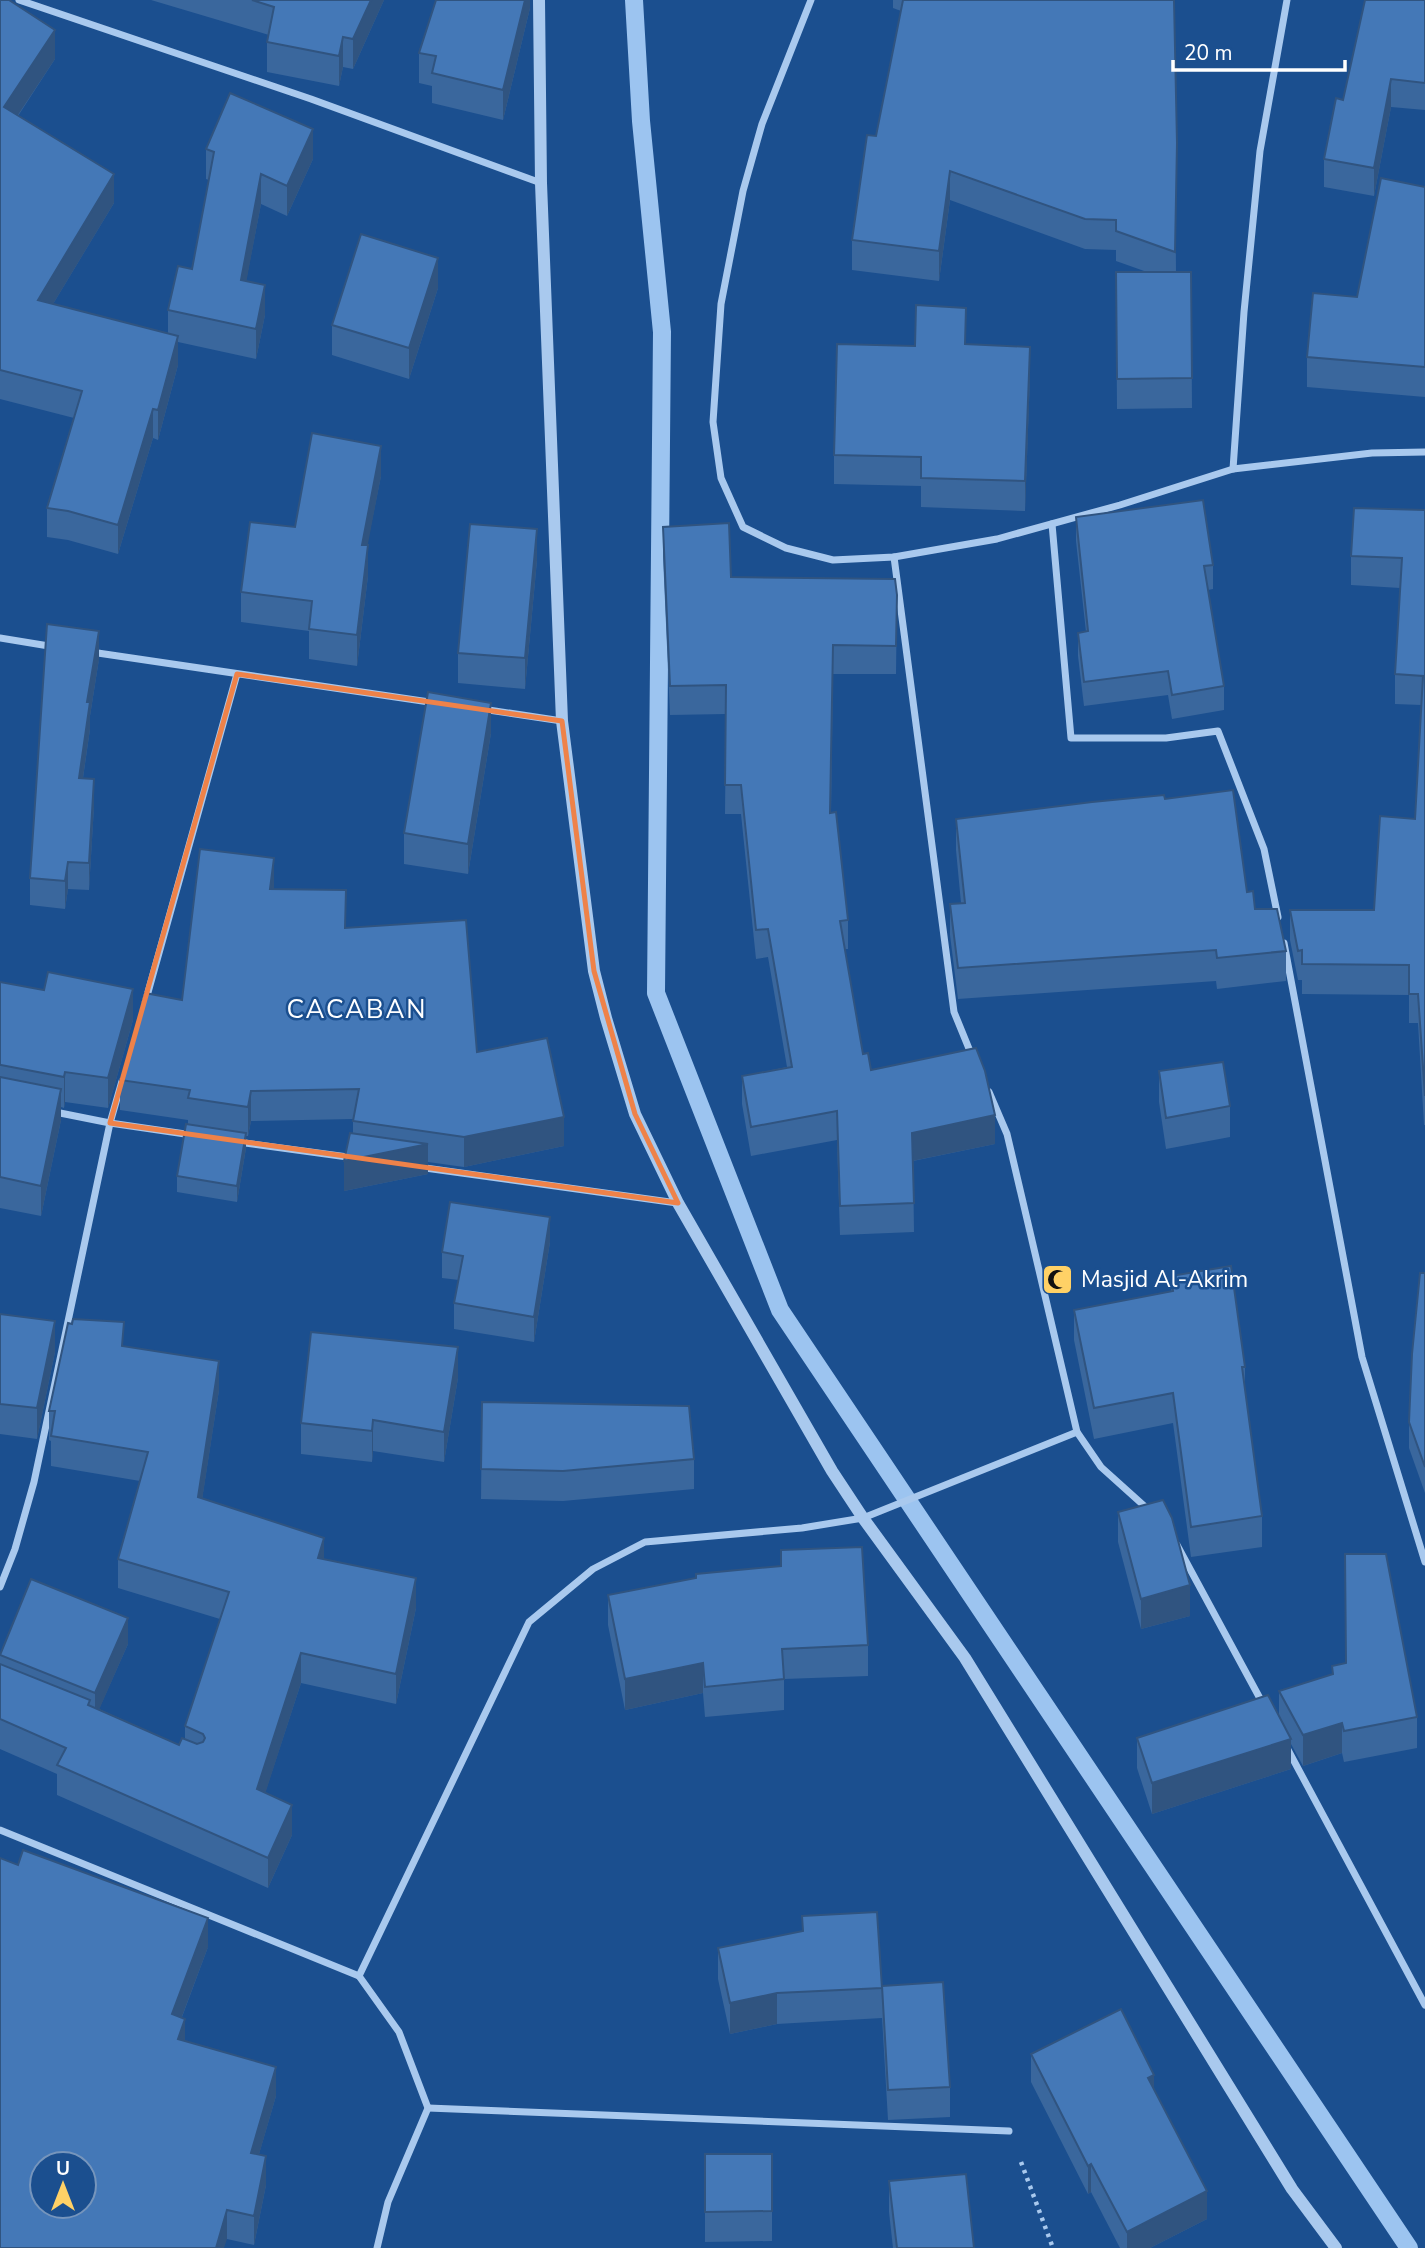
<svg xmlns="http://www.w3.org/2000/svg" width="1425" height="2248" viewBox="0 0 1425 2248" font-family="'Nunito Sans',sans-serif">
<rect width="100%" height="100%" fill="#1b4f8f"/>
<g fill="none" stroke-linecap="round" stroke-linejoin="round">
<path stroke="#9cc4f0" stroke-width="18" d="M634 0 641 121 662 332 656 993 780 1310 1409 2248"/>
<path stroke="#a9c9ee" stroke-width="4.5" stroke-dasharray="3.5 5" stroke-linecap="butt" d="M1021 2162 1053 2248"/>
<g stroke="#a9c9ee" stroke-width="7">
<path d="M19 0 311 99 541 183"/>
<path d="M811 0 762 124 743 191 721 304 713 422 721 478 743 527 786 548 833 560 894 557 997 539 1120 505 1233 469 1372 453 1425 452"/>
<path d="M1233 469 1244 312 1260 151 1287 0"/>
<path d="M1052 524 1071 738H1166L1218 731 1264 849 1278 917"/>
<path d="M894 557 954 1012 972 1056"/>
<path d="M0 638 55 647"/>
<path d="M91 652 436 703"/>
<path d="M482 709 562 721"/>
<path d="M1284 943 1362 1357 1425 1562"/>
<path d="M145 1003 237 674"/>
<path d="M989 1092 1007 1134 1077 1432 1101 1467 1151 1512"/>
<path d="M55 1112 110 1123 192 1135"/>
<path d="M238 1142 355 1158"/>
<path d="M418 1167 677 1203"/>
<path d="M1177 1545 1263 1704"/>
<path d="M0 1587 15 1549 34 1482 110 1123 122 1081"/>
<path d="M1287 1748 1425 2005"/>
<path d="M0 1830 359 1976"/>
<path d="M428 2108 1009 2131"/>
<path d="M377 2248 388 2202 428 2108 399 2032 359 1976 529 1622 593 1569 645 1542 802 1528 863 1518 1077 1432"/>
</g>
<path stroke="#a9c9ee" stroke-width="12" d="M539 0 541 183 562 721 594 971 606 1018 635 1114 678 1203 832 1471 863 1518 965 1658 1292 2189 1336 2248"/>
</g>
<g fill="#3a679d">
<path d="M0 0 55 59 18 116 114 203 53 304 168 333V310L192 269 209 180 206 179V149L313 159 287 216 261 204 246 281 265 315 256 359 178 342V365L158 440 153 438 118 554 68 540 47 537V508L74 418 0 399Z"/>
<path d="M151 0H384L353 69 343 67 339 86 267 72V42L269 35Z"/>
<path d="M530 0V8L503 120 432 103V86L419 83V53Z"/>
<path d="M893 0H1175L1174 1 1176 272H1191L1192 408 1117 409 1116 272H1147L1116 261V250L1085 249 950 200 939 281 852 270V240L876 136 901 11 893 8Z"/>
<path d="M1425 0V110L1391 107 1374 196 1324 187V159L1343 100Z"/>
<path d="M1425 187V397L1307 387V357L1357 297Z"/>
<path d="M438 288 409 379 332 355V325Z"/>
<path d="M966 344 1030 376 1025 511 921 507V486L834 484V455L915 346Z"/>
<path d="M381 476 367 545 368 576 357 666 309 659V631L241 622V592L295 527Z"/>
<path d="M1425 510V1125H1424L1418 1023H1409V995L1302 994V980H1298L1290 940V910H1374L1415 819 1421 705 1395 704V674L1400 588 1351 585V556Z"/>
<path d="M1076 517 1213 565V589L1208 590 1224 686V710L1172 719 1168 695 1084 706 1078 656V633L1086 632 1076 541Z"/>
<path d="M663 527 731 577 897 595 896 674H833L831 813 848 920V949H845L863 1054 871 1070 995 1144 913 1161 914 1232 840 1235 837 1140 751 1156 742 1104V1076L787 1067 768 957 756 959 741 814H725L726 714 670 715 663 556Z"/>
<path d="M537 560 525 689 458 683V653Z"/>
<path d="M99 659 90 716V729L83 778 94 806 89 890 68 889 65 909 30 905V878Z"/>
<path d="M491 733 468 874 404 864V833Z"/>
<path d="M1165 799 1247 892 1255 909 1286 951V981L1217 989 1216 981 958 999 950 935V904L961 903 956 850V819Z"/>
<path d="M274 889 346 928 477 1052 564 1146 464 1167 428 1162V1174L344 1191 353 1133V1119L251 1121 248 1136H246V1148L237 1202 177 1192V1176L188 1124V1120L120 1110V1080L182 1000Z"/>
<path d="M0 982 133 1020 108 1108 65 1102 64 1108 61 1107V1120L41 1216 0 1208Z"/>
<path d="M1159 1071 1230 1106V1137L1166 1149 1159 1102Z"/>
<path d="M550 1242 534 1342 454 1329V1303L459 1280 442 1278V1252Z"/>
<path d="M1425 1273V1493L1409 1448V1422Z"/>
<path d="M1171 1276 1245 1367V1391L1262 1516V1547L1191 1557 1173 1423 1094 1439 1074 1340V1310L1171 1291Z"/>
<path d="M0 1314 55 1352 37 1439 0 1434Z"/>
<path d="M124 1346 219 1390 202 1499 324 1559 416 1608 396 1704 301 1683 265 1793 292 1835 268 1888 57 1795V1774L0 1749V1653L128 1644 99 1709 179 1745 185 1739V1726L220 1619 118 1588V1559L140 1481 51 1466V1441L49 1440V1411Z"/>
<path d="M458 1378 444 1462 373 1451 372 1462 301 1454V1423Z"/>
<path d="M482 1402 694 1459V1489L563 1501 481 1499Z"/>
<path d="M1118 1512 1190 1616 1141 1629 1118 1542Z"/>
<path d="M781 1550 868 1645V1676L784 1679V1710L705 1717 703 1693 625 1710 608 1625V1595L781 1566Z"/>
<path d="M1332 1666 1417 1717V1748L1344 1762 1342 1753 1303 1766 1291 1744V1769L1152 1814 1137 1768V1738L1279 1717V1691L1332 1674Z"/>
<path d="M802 1916 882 1988 950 2087V2117L888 2120 882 2017V2018L777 2024 730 2034 718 1979V1948L802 1931Z"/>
<path d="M208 1947 182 2017 185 2041 276 2096 259 2154 266 2185 254 2245 227 2239 0 2248Z"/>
<path d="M1031 2054 1154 2090 1207 2219 1150 2248H1120L1091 2192 1088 2194 1031 2082Z"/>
<path d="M705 2154H772V2241L705 2242Z"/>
<path d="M889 2181 974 2248H893L889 2212Z"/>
</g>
<g fill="#305480">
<path d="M371 0H384L353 69V39Z"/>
<path d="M525 0H530V8L503 120V90Z"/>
<path d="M55 30V59L4 136V107Z"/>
<path d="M343 37V67L339 86V56Z"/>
<path d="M1391 79V107L1374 196V168Z"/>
<path d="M313 129V159L287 216V186Z"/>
<path d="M950 171V200L939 281V251Z"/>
<path d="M114 174V203L38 329V300Z"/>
<path d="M261 174V204L241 310V280Z"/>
<path d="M438 258V288L409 379V348Z"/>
<path d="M265 285V315L256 359V329Z"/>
<path d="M178 336V365L158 440V410Z"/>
<path d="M1030 347V376L1025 511V481Z"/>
<path d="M153 409V438L118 554V525Z"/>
<path d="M381 446V476L362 575V545Z"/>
<path d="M537 529V560L525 689V658Z"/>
<path d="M368 545V576L357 666V635Z"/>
<path d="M99 631V659L90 716V729L79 805V778L87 702Z"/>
<path d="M491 703V733L468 874V844Z"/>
<path d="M94 779V806L89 890V863Z"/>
<path d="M274 858V888L270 919V889Z"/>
<path d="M68 862V889L65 909V881Z"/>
<path d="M133 989V1020L108 1108V1078Z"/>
<path d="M65 1072V1102L64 1108V1077Z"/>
<path d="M61 1089V1120L41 1216V1186Z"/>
<path d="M251 1091V1121L248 1136V1107Z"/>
<path d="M995 1115V1144L912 1161V1133Z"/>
<path d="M564 1117V1146L464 1167V1137Z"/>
<path d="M246 1133V1148L237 1202V1186Z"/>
<path d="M428 1144V1174L344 1191V1161Z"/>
<path d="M550 1217V1242L534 1342V1317Z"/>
<path d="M55 1321V1352L37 1439V1408Z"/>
<path d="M458 1347V1378L444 1462V1432Z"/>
<path d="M219 1361V1390L198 1527V1497Z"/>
<path d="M373 1420V1451L372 1462V1431Z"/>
<path d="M324 1538V1568L318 1558Z"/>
<path d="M416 1578V1608L396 1704V1674Z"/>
<path d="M1190 1585V1616L1141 1629V1599Z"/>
<path d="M128 1618V1644L95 1719V1693Z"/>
<path d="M301 1653V1683L257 1819V1789Z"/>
<path d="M703 1663V1693L625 1710V1679Z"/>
<path d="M1342 1723V1753L1303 1766V1735Z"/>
<path d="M1291 1739V1769L1152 1814V1783Z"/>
<path d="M292 1805V1835L268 1888V1858Z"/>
<path d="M208 1918V1947L172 2043V2014Z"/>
<path d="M777 1993V2024L730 2034V2003Z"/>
<path d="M185 2019V2048L178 2039Z"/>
<path d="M276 2067V2096L251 2182V2153Z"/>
<path d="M1154 2075V2103L1148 2078Z"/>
<path d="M266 2156V2185L254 2245V2216Z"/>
<path d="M1091 2164V2192L1088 2194V2166Z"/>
<path d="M1207 2191V2219L1150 2248H1127V2232Z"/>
<path d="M227 2210V2239L224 2248H216Z"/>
</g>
<g fill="#4478b7" stroke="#305480" stroke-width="2" fill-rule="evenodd">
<path d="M0 0H9L55 30 4 107 114 174 38 300 178 336 158 410 153 409 118 525 68 511 47 508 82 391 0 370Z"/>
<path d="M252 0H371L353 39 343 37 339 56 267 42 274 7Z"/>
<path d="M436 0H525L503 90 432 73 436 56 419 53Z"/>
<path d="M903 0H1174L1177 143 1175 252 1116 231V220L1085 219 950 171 939 251 852 240 867 135 876 136Z"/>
<path d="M1365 0H1425V83L1391 79 1374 168 1324 159 1336 98 1343 100Z"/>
<path d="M230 93 313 129 287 186 261 174 241 280 265 285 256 329 168 310 178 266 192 269 214 152 206 149Z"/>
<path d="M1381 178 1425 187V367L1307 357 1313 293 1357 297Z"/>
<path d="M361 234 438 258 409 348 332 325Z"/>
<path d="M1116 272H1191L1192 378 1117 379Z"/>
<path d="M916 305 966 308 965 344 1030 347 1025 481 921 478V457L834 455 837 344 915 346Z"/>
<path d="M312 433 381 446 362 545H368L357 635 309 629 312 601 241 592 250 522 295 527Z"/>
<path d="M1203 500 1213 565 1204 566 1224 686 1172 695 1168 671 1084 682 1078 633 1088 631 1076 517Z"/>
<path d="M1354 508 1425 510V1096L1418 994H1409V965L1302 964V950L1298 951 1290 910H1374L1380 816 1415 819 1423 676 1395 674 1402 558 1351 556Z"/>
<path d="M729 523 731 577 895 579 897 595 896 646 833 645 830 813 836 812 848 920 840 921 863 1054 868 1053 871 1070 976 1048 985 1071 995 1115 912 1133 914 1203 840 1206 837 1111 751 1127 742 1076 792 1067 768 929 756 930 741 785H725L726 685 670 686 663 527Z"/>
<path d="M470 524 537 529 525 658 458 653Z"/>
<path d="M47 624 99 631 87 702H90L79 778 94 779 89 863 68 862 65 881 30 878Z"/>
<path d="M428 692 491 703 468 844 404 833Z"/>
<path d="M1233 790 1247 892 1253 891 1255 909H1277L1286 951 1217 958 1216 950 958 968 950 904 965 903 956 819 1092 802 1164 795 1165 799Z"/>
<path d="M200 849 274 858 270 889 346 890 345 928 466 920 477 1052 547 1038 564 1117 464 1137 353 1121 359 1089 251 1091 248 1107 188 1098 190 1090 120 1080 145 993 182 1000Z"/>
<path d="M48 972 133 989 108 1078 65 1072 64 1077 1 1065H0V982L44 990Z"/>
<path d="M1223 1062 1230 1106 1166 1118 1159 1071Z"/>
<path d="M0 1077 61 1089 41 1186 0 1177Z"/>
<path d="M186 1124 246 1133 237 1186 177 1176Z"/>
<path d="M350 1133 428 1144 344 1161Z"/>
<path d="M450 1202 550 1217 534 1317 454 1303 463 1256 442 1252Z"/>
<path d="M1231 1266 1245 1367H1242L1262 1516 1191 1527 1173 1393 1094 1408 1074 1310 1173 1291 1171 1276Z"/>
<path d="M1420 1273H1425V1467L1409 1422 1412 1354Z"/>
<path d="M0 1314 55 1321 37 1408 0 1404Z"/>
<path d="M73 1319 124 1322 122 1346 219 1361 198 1497 324 1538 318 1558 416 1578 396 1674 301 1653 257 1789 292 1805 268 1858 57 1765 66 1748 0 1719V1664L90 1700 88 1705 179 1745 182 1738 197 1744 203 1742 205 1738 203 1734 185 1726 229 1592 118 1559 148 1452 51 1436 55 1411H49L68 1323 72 1324Z"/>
<path d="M311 1332 458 1347 444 1432 373 1420 372 1431 301 1423Z"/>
<path d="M482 1402 689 1406 694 1459 563 1471 481 1469Z"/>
<path d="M1163 1500 1172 1518 1190 1585 1141 1599 1118 1512Z"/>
<path d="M862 1547 868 1645 782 1649 784 1679 705 1687 703 1663 625 1679 608 1595 696 1578V1574L781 1566V1550Z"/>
<path d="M1345 1554H1386L1417 1717 1344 1731 1342 1723 1303 1735 1279 1691 1333 1674 1332 1666 1346 1663Z"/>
<path d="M31 1579 128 1618 95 1693 0 1655Z"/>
<path d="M1268 1695 1291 1739 1152 1783 1137 1738Z"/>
<path d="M23 1850 208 1918 172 2014 185 2019 178 2039 276 2067 251 2153 266 2156 254 2216 227 2210 216 2248H0V1858L18 1865ZM42 2164H84V2206H42Z"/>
<path d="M877 1912 882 1988 777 1993 730 2003 718 1948 803 1931 802 1916Z"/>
<path d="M943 1982 950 2087 888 2090 882 1986Z"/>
<path d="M1121 2009 1154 2075 1148 2078 1207 2191 1127 2232 1091 2164 1088 2166 1031 2054Z"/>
<path d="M705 2154H772V2211L705 2212Z"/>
<path d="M966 2174 974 2248H897L889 2181Z"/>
</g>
<path fill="none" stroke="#ee8249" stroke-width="5" stroke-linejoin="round" d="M237 674 562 721 594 971 635 1114 678 1203 110 1123Z"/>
<defs>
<symbol id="mosque-square" viewBox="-11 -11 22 22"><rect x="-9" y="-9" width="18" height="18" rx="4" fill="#ffd166" stroke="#1b4f8f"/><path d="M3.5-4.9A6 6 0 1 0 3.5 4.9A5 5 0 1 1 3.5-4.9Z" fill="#111"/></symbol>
</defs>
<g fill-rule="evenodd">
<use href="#mosque-square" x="1040" y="1262" width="35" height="35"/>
</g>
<g text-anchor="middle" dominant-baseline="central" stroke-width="5" stroke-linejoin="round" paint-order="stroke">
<g font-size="23" fill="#fff" stroke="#1b4f8f" text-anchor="start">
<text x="1081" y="1279">Masjid Al-Akrim</text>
</g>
<g font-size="26" letter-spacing="2" fill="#fff" stroke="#1b4f8f">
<text x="357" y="1009">CACABAN</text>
</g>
</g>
<g transform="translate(63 2185)"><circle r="33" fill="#1b4f8f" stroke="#7695bc" stroke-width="2"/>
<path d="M0-5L12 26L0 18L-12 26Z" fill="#ffd166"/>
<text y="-10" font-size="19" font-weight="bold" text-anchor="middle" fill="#ffffff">U</text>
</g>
<path d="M1173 60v10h172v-10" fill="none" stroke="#ffffff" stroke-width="3.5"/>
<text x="1184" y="60" font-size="21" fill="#ffffff" stroke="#1b4f8f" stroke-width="5" paint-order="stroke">20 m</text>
</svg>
